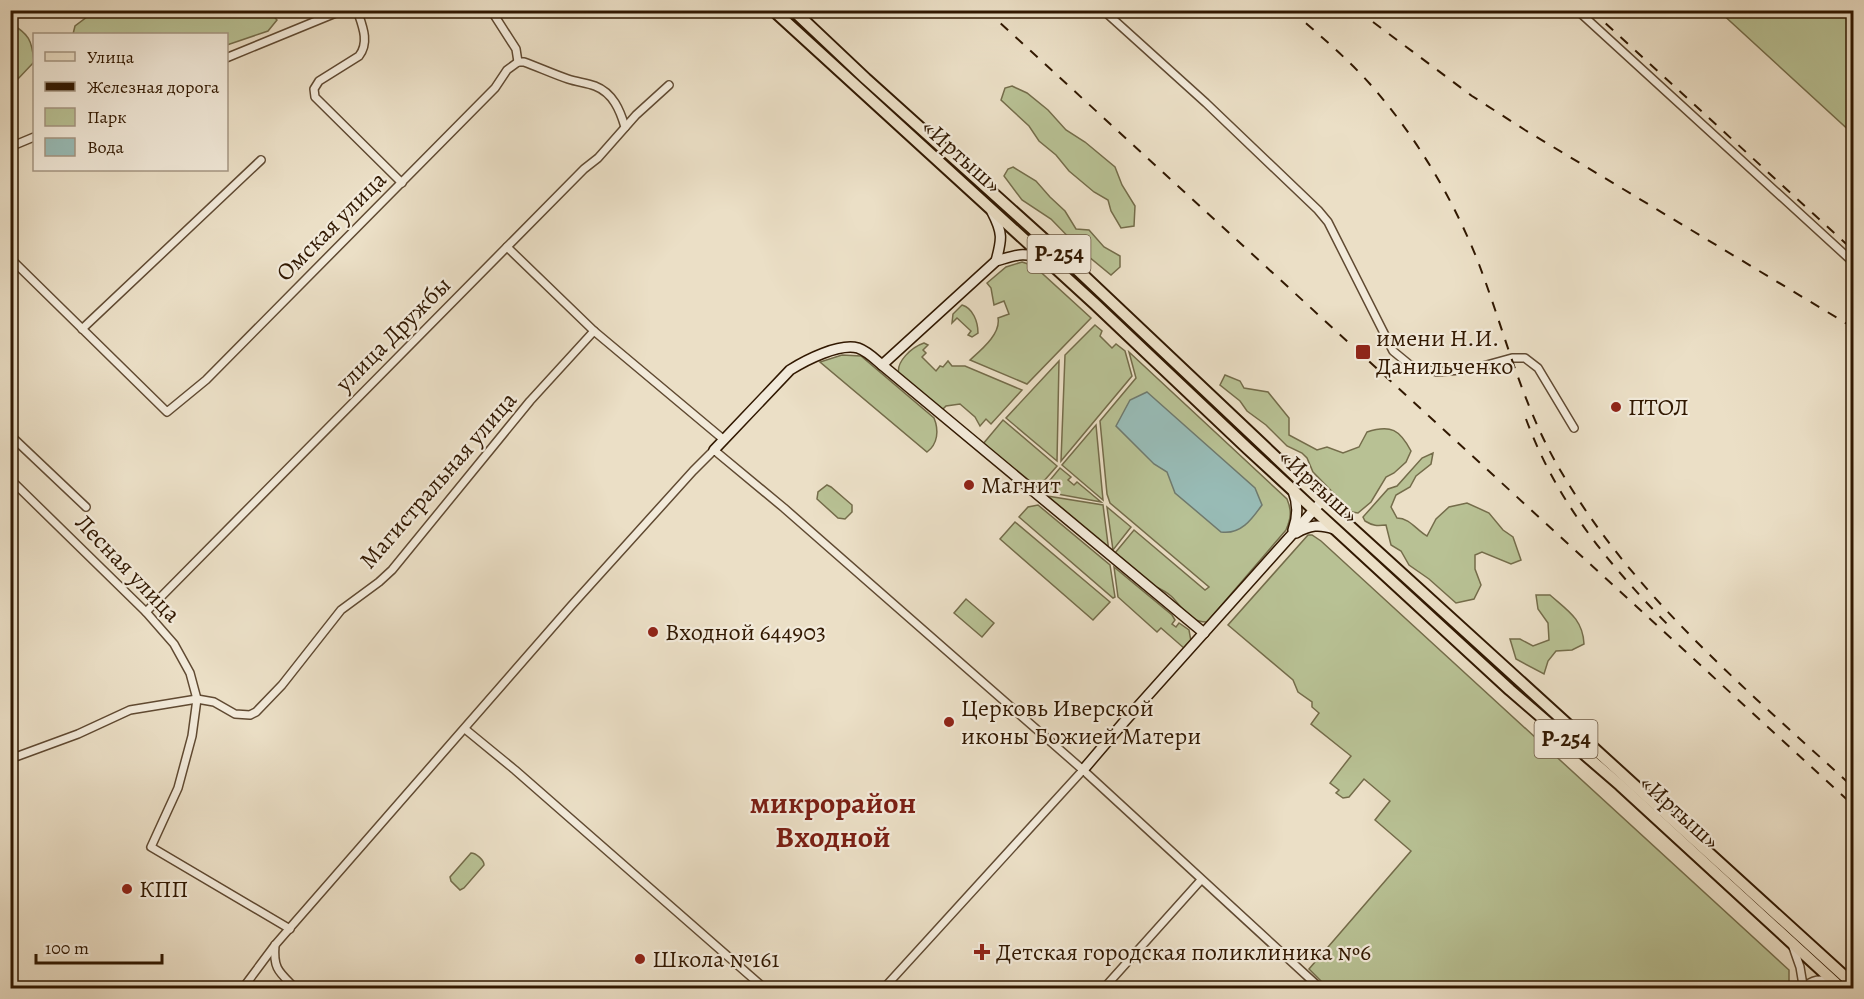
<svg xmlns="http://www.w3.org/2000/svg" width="1864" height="999" viewBox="0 0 1864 999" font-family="Alegreya,serif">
<rect width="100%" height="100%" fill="#ebdfc6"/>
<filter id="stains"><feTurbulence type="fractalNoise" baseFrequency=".00333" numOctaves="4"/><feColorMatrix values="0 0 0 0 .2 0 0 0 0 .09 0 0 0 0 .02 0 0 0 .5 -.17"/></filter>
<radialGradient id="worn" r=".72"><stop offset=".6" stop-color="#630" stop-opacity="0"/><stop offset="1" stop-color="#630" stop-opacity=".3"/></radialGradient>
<g fill="#b8c194" stroke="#746c4a" stroke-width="1.5">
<path d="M261 11H269L277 20 268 31 227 45 226 34H73L75 26 95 11Z"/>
<path d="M1719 11H1853V134Z"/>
<path d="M10 23C29 34 32 40 34 62L16 81H11Z"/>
<path d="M1012 86 1027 93 1048 110 1066 130 1085 142 1115 167 1122 185 1135 206 1134 226 1121 228 1111 211 1108 200 1094 192 1069 171 1056 155 1039 141 1029 126 1001 100 1005 88Z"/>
<path d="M1013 167 1036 181 1050 197 1065 211 1076 229 1089 230 1104 247 1120 256V267L1111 275 1083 252 1051 219 1022 200 1004 176 1008 169Z"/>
<path d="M1022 262 1034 266 1091 318 1027 384 970 360C981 350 1001 334 998 318L1009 314 1004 301 994 305 991 288 987 283 1006 267Z"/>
<path d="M962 305C973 308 978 322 978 333L972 337 968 335 971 331 957 318 952 323 953 314Z"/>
<path d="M1095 325 1102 331 1100 336 1112 348 1116 344 1125 351 1132 376 1061 461 1065 355Z"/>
<path d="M924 343 928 345 923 350 926 353 922 357 936 371 940 366 943 367 948 361 952 366H965L1022 390 991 424 986 419 980 426 975 417 960 404 946 406 941 411 899 375C895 362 912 347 924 343Z"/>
<path d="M1129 352 1287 499C1292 511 1291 518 1286 530L1207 622C1187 622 1183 607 1171 596 1164 590 1158 588 1150 584 1138 577 1126 563 1115 553L1134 530 1205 590 1209 587 1110 503 1107 494 1100 421 1136 378Z"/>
<path d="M842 355 861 356 934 418C939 430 938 444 927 452L820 362Z"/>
<path d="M1059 361 1057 461 1006 418Z"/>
<path d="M1225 375 1240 381 1244 388 1268 392 1289 418V435L1317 450 1327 447 1343 453 1359 447 1367 432C1391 424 1400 430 1411 451L1406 462 1394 473 1386 477 1371 502 1358 513 1352 512 1313 472 1307 458 1302 453 1287 446 1266 425 1247 411 1240 401 1220 385Z"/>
<path d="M1003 420 1057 466 1036 490 983 444Z"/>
<path d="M1096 425 1103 500 1062 465Z"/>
<path d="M1433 453 1431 464 1416 476 1410 487 1396 495 1391 507 1397 518C1410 518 1416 530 1427 536L1436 519 1449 507 1467 503 1489 513 1503 530 1513 537 1521 560 1511 564 1482 552 1475 555V569L1481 585 1474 599 1456 603 1429 579 1409 565 1401 551 1391 545 1386 525C1377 526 1373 526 1365 521L1363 517 1388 489 1397 486 1422 458Z"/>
<path d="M1060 468 1071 477 1068 480 1074 485 1077 482 1101 502 1041 491Z"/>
<path d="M827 485 831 487 852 505V512L845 519 838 518 817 499 818 492Z"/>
<path d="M1041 495 1103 505 1109 552Z"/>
<path d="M1038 505 1110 565 1115 597 1113 598 1019 517 1028 507Z"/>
<path d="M1107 507 1131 527 1113 550Z"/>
<path d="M1015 522 1110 602 1093 620 1000 539Z"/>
<path d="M1308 535H1312L1321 541 1789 970V988H1328L1309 969 1411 851 1375 820 1390 801 1364 779 1349 797 1343 798 1336 793 1339 790 1330 783 1351 756 1311 724 1319 713 1312 707V702L1298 692 1293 680 1228 625Z"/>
<path d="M1114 567 1172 615 1175 620 1172 624 1176 627 1179 623 1189 630 1191 641 1185 649 1161 628 1157 632 1118 597Z"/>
<path d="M1536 595H1550C1567 610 1583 619 1584 644L1572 650 1556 651 1548 661 1544 674 1516 659 1510 639H1520L1533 646 1549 640 1548 623 1538 609Z"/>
<path d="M966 599 994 623 982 637 954 613Z"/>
<path d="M471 853C476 853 484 860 484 865L464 888 460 890 451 881 450 877Z"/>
</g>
<path fill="#98bcb7" stroke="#6f7a6e" stroke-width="1.5" d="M1147 392 1255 488 1262 505C1252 519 1241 535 1221 532L1175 493 1167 472 1154 464 1116 426 1130 400Z"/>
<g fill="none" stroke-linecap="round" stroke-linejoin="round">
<defs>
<g id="street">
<path d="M357 10C362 25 370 42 359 56L319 81 314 89 315 97 402 183"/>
<path d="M491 10 516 49 518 62"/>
<path d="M1103 10 1206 103 1318 210 1328 222 1393 351 1410 365 1437 372 1472 369 1512 358H1525L1538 368 1574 428"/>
<path d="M1577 10 1854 263"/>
<path d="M226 58 343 10"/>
<path d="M518 62H524C538 67 553 74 568 79 577 82 587 83 595 86 613 93 620 110 625 127"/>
<path d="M10 147 34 137"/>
<path d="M507 247 594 331 723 439"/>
<path d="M10 258 167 412 206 380 495 88 507 70 518 62"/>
<path d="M82 329 261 160"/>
<path d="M10 435 86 507"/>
<path d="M10 479 146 612 174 644 190 673 197 699 192 736 178 788 151 847 290 929"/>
<path d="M146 612 584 169 598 158 636 115 669 85"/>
<path d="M465 729 515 770 764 988"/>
<path d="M10 759 78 734 130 710 197 699 214 702 235 714 250 715 256 712 282 685 341 610 379 582 392 570 530 401 594 331"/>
<path d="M275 945C273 969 279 972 295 988"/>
<path d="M1793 947 1800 967 1803 985"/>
<path d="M243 988 275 945 571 606 693 471 714 450 784 508 1083 770 1320 988"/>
<path d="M884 988 1083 770"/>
<path d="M1104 988 1201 880"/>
<path d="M1805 988C1811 979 1822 978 1831 983"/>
</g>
<g id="secondary">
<path d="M992 212C1003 233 1002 239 996 261"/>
<path d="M882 365 996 261C1017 255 1023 251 1044 260"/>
<path d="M714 450 790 370C806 360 839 343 858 348 867 351 875 359 882 365L1204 633"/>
<path d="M1293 491C1298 504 1298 517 1293 530"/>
<path d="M1296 533C1310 525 1319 524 1334 529"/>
<path d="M1083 770 1124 722 1322 501"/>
</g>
<g id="primary">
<path d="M773 10 1095 304 1247 448 1510 690 1620 785 1841 988"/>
<path d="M793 10 866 79 1066 259 1322 501 1854 985"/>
</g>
</defs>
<use href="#street" stroke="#604a32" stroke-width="10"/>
<use href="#secondary" stroke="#311801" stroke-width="12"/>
<use href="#primary" stroke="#311801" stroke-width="14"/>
<use href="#street" stroke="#f2eada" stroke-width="7"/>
<use href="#secondary" stroke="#f2eada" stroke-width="9"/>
<use href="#primary" stroke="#ebdfc6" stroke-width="10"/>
<g stroke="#311801" stroke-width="2" stroke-dasharray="10 10" stroke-linecap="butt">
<path d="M986 10 1854 806"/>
<path d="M1291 10C1318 34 1346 57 1370 84 1415 135 1451 195 1477 259 1504 329 1521 403 1559 468 1632 595 1747 690 1854 788"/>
<path d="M1357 10 1472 96 1525 130 1854 328"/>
<path d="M1591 10 1854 251"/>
<path d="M1526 419C1557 503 1610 566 1672 629"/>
</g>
</g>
<g fill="#8f2418" stroke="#f2eada" stroke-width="2">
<rect x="1355" y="344" width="16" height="16" rx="3"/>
<circle cx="1616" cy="407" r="6"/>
<circle cx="969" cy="485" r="6"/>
<circle cx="653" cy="632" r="6"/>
<circle cx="949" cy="722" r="6"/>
<circle cx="127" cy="889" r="6"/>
<path d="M979 943h6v6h6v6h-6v6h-6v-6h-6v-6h6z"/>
<circle cx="640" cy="959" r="6"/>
</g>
<g text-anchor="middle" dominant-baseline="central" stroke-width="4.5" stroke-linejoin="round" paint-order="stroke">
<g fill="#f2eada" stroke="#6b5742" stroke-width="1.5">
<rect x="1027.5" y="235" width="63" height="38" rx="4.5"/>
<rect x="1534.5" y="720" width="63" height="38" rx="4.5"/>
</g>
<g font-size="22" font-weight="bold" fill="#311801">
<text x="1059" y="254">Р-254</text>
<text x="1566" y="739">Р-254</text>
</g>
<g font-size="24" fill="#311801" stroke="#f2eada">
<text transform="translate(962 156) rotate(42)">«Иртыш»</text>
<text transform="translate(331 226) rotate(-45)">Омская улица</text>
<text transform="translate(393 334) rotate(-45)">улица Дружбы</text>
<text transform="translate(438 480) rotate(-49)">Магистральная улица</text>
<text transform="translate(1319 486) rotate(42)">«Иртыш»</text>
<text transform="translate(128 568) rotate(46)">Лесная улица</text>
<text transform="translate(1680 812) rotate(42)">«Иртыш»</text>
</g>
<g font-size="24" fill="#311801" stroke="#f2eada" text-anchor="start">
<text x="1376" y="338">имени Н.И.<tspan x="1376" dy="28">Данильченко</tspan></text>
<text x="1628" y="407">ПТОЛ</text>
<text x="981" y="485">Магнит</text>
<text x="665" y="632">Входной 644903</text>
<text x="961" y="708">Церковь Иверской<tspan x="961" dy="28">иконы Божией Матери</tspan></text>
<text x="139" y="889">КПП</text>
<text x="996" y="952">Детская городская поликлиника №6</text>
<text x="652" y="959">Школа №161</text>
</g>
<g font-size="30" font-weight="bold" fill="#7a1f14" stroke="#f2eada">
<text x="833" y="803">микрорайон<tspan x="833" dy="34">Входной</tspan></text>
</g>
</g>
<rect width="1864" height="999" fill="none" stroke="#ebdfc6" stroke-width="36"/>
<rect x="12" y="12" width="1840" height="975" fill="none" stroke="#311801" stroke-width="3"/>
<rect x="18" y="18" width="1828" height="963" fill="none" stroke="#311801" stroke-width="1.5"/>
<rect x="33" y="33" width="195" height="138" fill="#f2eada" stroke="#a59683" stroke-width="1.5"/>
<rect x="45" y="52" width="30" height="9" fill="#ebdfc6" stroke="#a59683" stroke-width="1.5"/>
<text x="87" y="63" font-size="18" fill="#311801">Улица</text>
<rect x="45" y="82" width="30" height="9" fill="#311801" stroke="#a59683" stroke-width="1.5"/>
<text x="87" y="93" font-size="18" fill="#311801">Железная дорога</text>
<rect x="45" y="108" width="30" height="18" fill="#b8c194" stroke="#a59683" stroke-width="1.5"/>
<text x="87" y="123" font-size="18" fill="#311801">Парк</text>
<rect x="45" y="138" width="30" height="18" fill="#98bcb7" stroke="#a59683" stroke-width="1.5"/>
<text x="87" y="153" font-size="18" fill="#311801">Вода</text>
<path d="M36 954v9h126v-9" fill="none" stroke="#311801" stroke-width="3"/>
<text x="45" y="954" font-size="18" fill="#311801" stroke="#f2eada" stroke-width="4.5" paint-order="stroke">100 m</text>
<rect width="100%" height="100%" filter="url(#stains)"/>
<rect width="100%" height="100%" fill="url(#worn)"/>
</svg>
